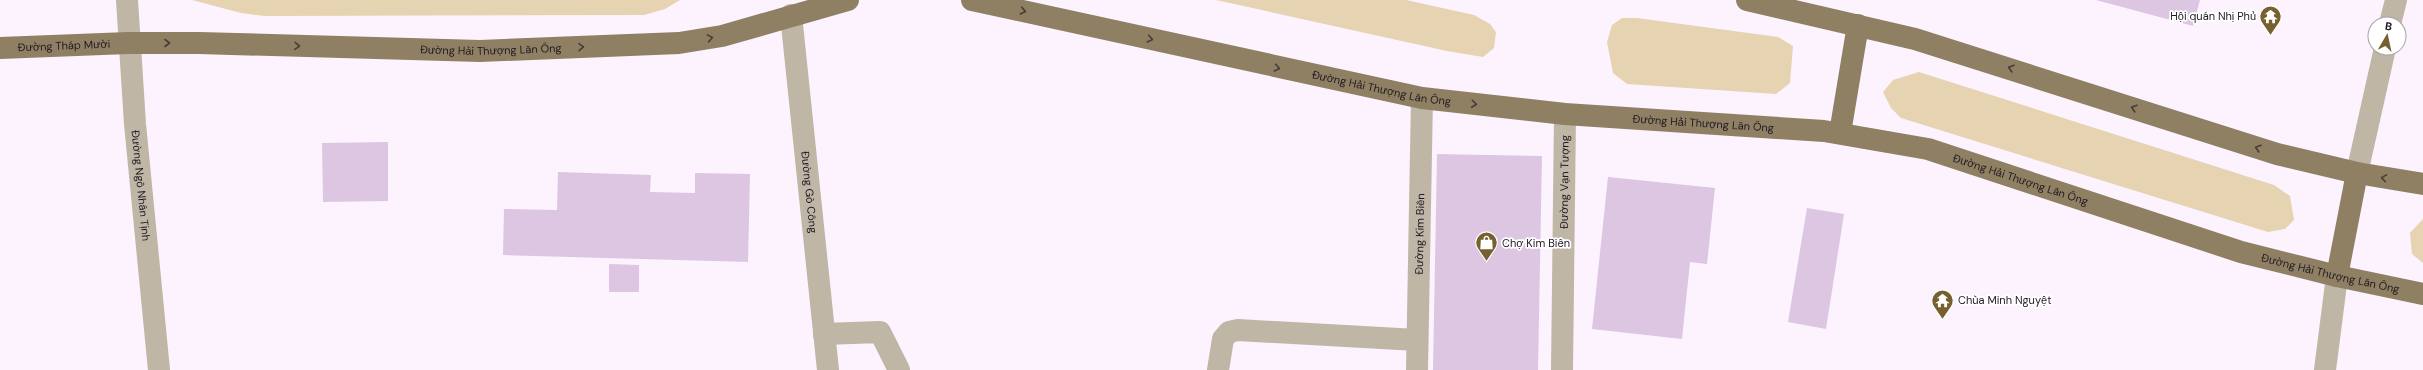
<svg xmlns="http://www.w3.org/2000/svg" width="2423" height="370" viewBox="0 0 2423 370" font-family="'DM Sans',sans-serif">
<rect width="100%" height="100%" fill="#fcf3fe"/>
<g fill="#e5d3b1">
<path d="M192 0H680L665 9 644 15 265 16 241 13Z"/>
<path d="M1216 0H1406L1474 15 1490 24 1496 32 1494 48 1483 57 1447 51Z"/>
<path d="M1622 18H1637L1778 37 1793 46 1790 83 1776 94 1627 84 1613 73 1607 42 1612 25Z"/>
<path d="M1919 72 2274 185 2290 196 2294 220 2285 229 2268 232 1901 118 1891 108 1883 92 1893 80Z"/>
<path d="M2423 219V263L2412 254 2410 233Z"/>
</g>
<g fill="#dcc6e2">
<path d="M2096 0H2200L2193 26Z"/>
<path d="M388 142V201L323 202 322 143Z"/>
<path d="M1437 154 1542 156 1538 370H1433Z"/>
<path d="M558 172 651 175 650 192 695 193V173L750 174 748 262 503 255 504 209 557 210Z"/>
<path d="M1608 177 1715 188 1707 264 1690 262 1682 339 1592 329Z"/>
<path d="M1807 208 1844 214 1826 329 1788 322Z"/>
<path d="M609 264 639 265V292H609Z"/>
</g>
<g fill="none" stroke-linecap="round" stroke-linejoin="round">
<g stroke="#bfb6a6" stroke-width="22">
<path id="s1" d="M127 0 135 124 159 370"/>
<path id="s2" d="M791 15 828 370"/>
<path d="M2390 24 2396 0"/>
<path d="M2357 173 2385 48"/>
<path d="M824 334 880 332 899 370"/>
<path d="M1218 370 1223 339 1229 332 1238 330 1417 340"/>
<path id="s3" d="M1417 370 1422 98"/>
<path id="s4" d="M1562 370 1565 114"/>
<path d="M2325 370 2337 276"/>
</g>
<g stroke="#8f8063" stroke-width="22">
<path id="s5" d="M972 0 1422 98 1565 114 1824 131 1928 149 2241 252 2337 276 2423 294"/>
<path d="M1747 0 1915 39 2277 154 2357 173 2423 184"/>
<path id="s6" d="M0 48 128 43H199L480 51 679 43 722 36 848 0"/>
<path d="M1840 133 1858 25"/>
<path d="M2337 276 2357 173"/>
</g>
</g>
<defs><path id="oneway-chevron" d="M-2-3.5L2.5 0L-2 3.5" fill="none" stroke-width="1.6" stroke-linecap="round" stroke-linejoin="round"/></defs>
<g stroke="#473c39">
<use href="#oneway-chevron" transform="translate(1023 11) rotate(12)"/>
<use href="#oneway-chevron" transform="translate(710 38) rotate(-10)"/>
<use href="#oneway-chevron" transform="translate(1150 39) rotate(12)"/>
<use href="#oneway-chevron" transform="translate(167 43)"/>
<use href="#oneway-chevron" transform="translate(297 46) rotate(3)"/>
<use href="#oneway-chevron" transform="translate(581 47) rotate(-2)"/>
<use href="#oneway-chevron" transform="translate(1277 68) rotate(12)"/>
<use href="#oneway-chevron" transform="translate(2011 68) rotate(-162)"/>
<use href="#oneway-chevron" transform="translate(1474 104) rotate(6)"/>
<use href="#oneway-chevron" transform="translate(2134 108) rotate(-162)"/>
<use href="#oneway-chevron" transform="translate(2258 148) rotate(-162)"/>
<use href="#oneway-chevron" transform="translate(2384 178) rotate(-171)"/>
</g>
<defs>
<symbol id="temple-pin" viewBox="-11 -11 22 30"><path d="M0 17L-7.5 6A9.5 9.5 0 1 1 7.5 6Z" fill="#775f2f" stroke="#fff"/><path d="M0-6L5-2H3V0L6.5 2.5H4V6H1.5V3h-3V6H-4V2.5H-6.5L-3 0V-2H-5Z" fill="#fff"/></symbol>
<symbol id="shop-pin" viewBox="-11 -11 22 30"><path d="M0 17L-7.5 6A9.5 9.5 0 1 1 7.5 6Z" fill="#775f2f" stroke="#fff"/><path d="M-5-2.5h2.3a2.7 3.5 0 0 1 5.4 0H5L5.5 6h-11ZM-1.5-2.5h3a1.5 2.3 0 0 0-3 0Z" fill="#fff"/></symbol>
</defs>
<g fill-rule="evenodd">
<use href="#temple-pin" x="2258" y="4" width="25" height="34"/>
<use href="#shop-pin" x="1474" y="230" width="25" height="34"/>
<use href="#temple-pin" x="1930" y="288" width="25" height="34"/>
</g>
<g text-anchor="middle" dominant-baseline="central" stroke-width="3.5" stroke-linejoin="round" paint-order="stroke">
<g font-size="11" fill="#201822" stroke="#fff" text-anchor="start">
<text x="2256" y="16" text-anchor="end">Hội quán Nhị Phủ</text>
<text x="1502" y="243">Chợ Kim Biên</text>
<text x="1958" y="300">Chùa Minh Nguyệt</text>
</g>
<g font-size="11" fill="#201822" stroke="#fff">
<text stroke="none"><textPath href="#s6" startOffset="64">Đường Tháp Mười</textPath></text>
<text stroke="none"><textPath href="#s6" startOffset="491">Đường Hải Thượng Lãn Ông</textPath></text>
<text stroke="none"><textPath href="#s5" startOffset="419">Đường Hải Thượng Lãn Ông</textPath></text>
<text stroke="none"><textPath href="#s5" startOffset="743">Đường Hải Thượng Lãn Ông</textPath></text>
<text stroke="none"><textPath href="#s5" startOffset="1067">Đường Hải Thượng Lãn Ông</textPath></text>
<text stroke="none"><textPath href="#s4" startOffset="188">Đường Vạn Tượng</textPath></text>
<text stroke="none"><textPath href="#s1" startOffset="186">Đường Ngô Nhân Tịnh</textPath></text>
<text stroke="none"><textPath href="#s2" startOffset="178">Đường Gò Công</textPath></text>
<text stroke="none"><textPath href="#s3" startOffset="136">Đường Kim Biên</textPath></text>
<text stroke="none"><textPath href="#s5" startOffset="1391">Đường Hải Thượng Lãn Ông</textPath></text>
</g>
</g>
<g transform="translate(2387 36) rotate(9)"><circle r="19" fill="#ffffff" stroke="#a6a3a7"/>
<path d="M0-3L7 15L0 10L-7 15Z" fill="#775f2f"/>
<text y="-6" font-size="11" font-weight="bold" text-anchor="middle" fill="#201822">B</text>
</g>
</svg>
